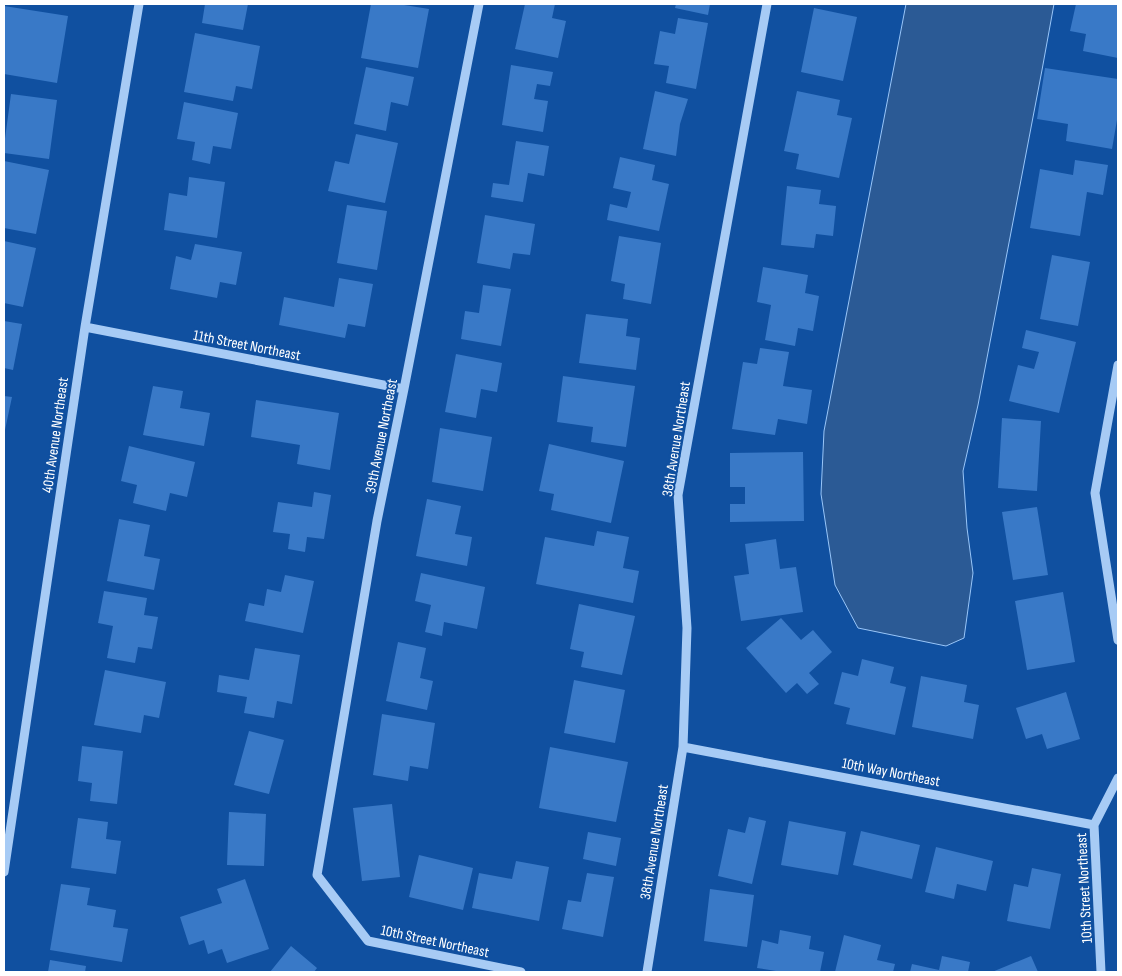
<svg xmlns="http://www.w3.org/2000/svg" width="1122" height="976" viewBox="0 0 1122 976" font-family="'Sofia Sans Condensed',sans-serif">
	<style>
		.water { fill: #2b5a95; stroke: #99c6f9 }
		.building { fill: #3979c7 }
		.lines { fill: none; stroke-linecap: round; stroke-linejoin: round }
		.minor { stroke: #a7cbf5; stroke-width: 9 }
		.labels { text-anchor: middle; stroke-width: 4; stroke-linejoin: round; paint-order: stroke }
		.street-label { font-size: 15px; fill: #fff; stroke: #1050a0 }
	</style>
	<rect width="100%" height="100%" fill="#1050a0"/>
	<path class="water" d="M906 4H1054L1042 70 978 405 963 471 967 528 973 573 964 638 946 646 858 628 835 585 821 494 824 431Z"/>
	<path class="building" d="M205 4H248L243 30 202 23Z
		M371 4H398L429 9 418 68 361 58Z
		M525 4H555L552 18 566 21 558 58 515 49Z
		M676 4H710L708 15 675 8Z
		M1076 4H1118V58L1083 51 1086 34 1070 31Z
		M4 6 68 16 57 83 4 74Z
		M814 8 857 17 843 81 801 72Z
		M678 18 708 23 696 89 666 83 669 66 654 64 660 31 675 34Z
		M195 33 260 46 252 89 236 86 233 101 184 92Z
		M511 65 553 72 550 86 537 84 534 99 548 101 543 132 502 125Z
		M366 67 414 77 408 106 391 102 386 131 354 124Z
		M1045 68 1118 79V114L1112 149 1066 141 1068 124 1037 119Z
		M655 91 688 99 680 124 676 156 643 149Z
		M797 91 840 100 837 115 852 118 839 178 796 169 799 154 784 151Z
		M11 94 57 100 49 159 4 153V146Z
		M184 102 238 113 231 149 213 146 210 164 192 160 195 142 177 139Z
		M356 134 398 143 385 203 328 191 335 161 349 164Z
		M516 141 549 146 544 176 528 173 523 202 491 197 493 183 509 185Z
		M620 157 655 165 652 180 669 184 659 231 607 220 610 204 627 208 631 192 613 188Z
		M1075 160 1108 165 1103 195 1087 192 1080 236 1030 228 1040 169 1073 175Z
		M4 161 49 170 36 234 4 228Z
		M189 177 225 182 217 238 164 230 169 193 187 196Z
		M787 186 821 190 819 204 836 206 833 236 816 234 814 248 781 245Z
		M347 205 387 211 377 270 337 263Z
		M485 215 535 224 530 255 513 253 510 269 477 263Z
		M619 236 661 243 651 304 623 299 625 284 611 281Z
		M4 241 36 248 23 307 4 303Z
		M195 244 242 252 236 285 220 282 217 298 170 289 176 256 191 260Z
		M1052 255 1090 262 1078 326 1040 319Z
		M763 267 808 275 805 293 819 296 813 331 798 328 795 346 765 340 771 305 757 302Z
		M339 278 373 284 365 327 348 324 345 338 279 325 284 297 334 307Z
		M483 285 511 289 501 346 461 339 465 311 479 313Z
		M586 314 628 319 626 336 640 338 636 370 579 363Z
		M4 321 22 324 13 370 4 368Z
		M1026 330 1076 342 1059 413 1009 401 1018 365 1034 369 1039 352 1022 348Z
		M760 348 789 352 783 386 812 390 807 424 778 419 775 435 732 429 743 362 757 364Z
		M456 354 502 363 497 392 481 389 476 418 445 412Z
		M563 376 635 386 626 447 591 442 593 427 557 422Z
		M153 386 183 391 180 408 210 413 204 446 143 435Z
		M4 396 12 397 5 430H4Z
		M256 400 339 413 330 470 297 464 300 445 251 437Z
		M1002 418 1041 421 1037 491 998 488Z
		M440 428 492 437 483 491 432 482Z
		M549 444 624 461 611 523 551 510 554 494 539 491Z
		M129 446 195 462 187 497 170 493 166 511 133 503 137 485 121 481Z
		M803 452 804 521 730 522V504H745V487H730V453Z
		M314 492 331 495 324 539 307 537 305 552 288 549 290 534 273 532 278 502 312 507Z
		M427 499 461 506 455 534 472 537 467 566 416 556Z
		M1037 507 1048 575 1013 580 1002 512Z
		M119 519 150 525 144 556 160 559 154 590 107 581Z
		M597 531 629 537 623 568 639 571 633 603 536 584 545 537 594 546Z
		M776 539 780 569 796 567 803 612 741 621 734 576 749 574 745 544Z
		M421 573 485 587 477 629 444 622 442 636 425 632 431 605 415 601Z
		M285 575 314 581 303 633 245 621 249 603 264 606 267 589 281 592Z
		M104 591 147 598 144 615 158 617 152 649 138 647 135 663 107 658 113 626 98 623Z
		M1063 592 1075 662 1027 670 1015 601Z
		M579 604 635 616 622 675 581 667 584 652 570 649Z
		M781 618 801 640 813 630 832 652 809 673 819 684 807 694 797 683 786 693 746 648Z
		M398 642 426 648 420 678 433 681 427 710 386 701Z
		M255 648 300 655 292 704 277 701 274 718 244 713 247 697 217 692 219 675 249 680Z
		M862 659 894 667 890 683 906 687 895 735 846 724 850 708 834 704 842 672 858 676Z
		M105 670 166 682 159 718 144 715 141 733 94 725Z
		M921 676 967 685 964 702 979 705 973 739 912 727Z
		M574 680 625 690 615 743 564 733Z
		M1066 692 1080 739 1047 749 1042 734 1026 739 1016 708Z
		M382 714 435 723 428 769 410 766 408 781 373 775Z
		M249 731 284 740 269 794 234 785Z
		M82 746 123 751 117 804 90 801 92 783 78 781Z
		M550 747 628 762 616 822 539 808Z
		M392 804 400 877 362 881 353 808Z
		M229 812 266 814 264 866 227 865Z
		M749 817 766 821 752 884 718 876 728 829 745 833Z
		M78 818 108 822 106 839 121 841 116 874 71 868Z
		M789 821 846 832 838 875 781 865Z
		M861 831 920 845 912 879 853 865Z
		M588 832 621 838 616 866 583 859Z
		M936 847 993 861 986 891 957 884 954 899 925 892Z
		M419 855 473 868 463 910 409 897Z
		M516 861 549 867 539 921 472 908 479 873 512 879Z
		M1032 868 1061 874 1050 929 1007 921 1014 884 1028 887Z
		M587 873 614 877 603 937 562 929 568 900 581 902Z
		M245 879 269 949 227 963 222 949 208 954 204 940 189 945 180 917 222 903 217 889Z
		M61 884 90 888 87 905 116 910 113 927 128 929 122 962 50 950Z
		M710 889 754 895 747 947 704 941Z
		M780 930 811 936 809 949 824 952 820 972H782L757 968 762 940 778 944Z
		M844 935 881 945 877 960 895 964 893 972H835Z
		M291 946 317 968 314 972H270Z
		M942 956 970 962 968 972H910L912 964 939 970Z
		M1031 956 1038 972H992Z
		M50 960 86 966 85 972H48Z"/>
	<g class="lines">
		<path class="minor" d="M479 4 404 389 377 521 317 875 368 941 521 972
			M85 327 404 389
			M1118 365 1095 493 1118 640
			M683 747 1094 825
			M4 872 85 327 139 4
			M647 972 683 747 687 628 678 495 767 4
			M1101 972 1094 825 1118 778"/>
	</g>
	<g class="labels">
		<g class="street-label">
			<text transform="translate(247 345) rotate(11)" y="5">11th Street Northeast</text>
			<text transform="translate(55 435) rotate(-82)" y="5">40th Avenue Northeast</text>
			<text transform="translate(381 436) rotate(-79)" y="5">39th Avenue Northeast</text>
			<text transform="translate(676 439) rotate(-81)" y="5">38th Avenue Northeast</text>
			<text transform="translate(891 772) rotate(11)" y="5">10th Way Northeast</text>
			<text transform="translate(654 842) rotate(-81)" y="5">38th Avenue Northeast</text>
			<text transform="translate(1084 888) rotate(-93)" y="5">10th Street Northeast</text>
			<text transform="translate(435 941) rotate(12)" y="5">10th Street Northeast</text>
		</g>
	</g>
	<rect width="1122" height="976" fill="none" stroke="#ffffff" stroke-width="10"/>
</svg>
